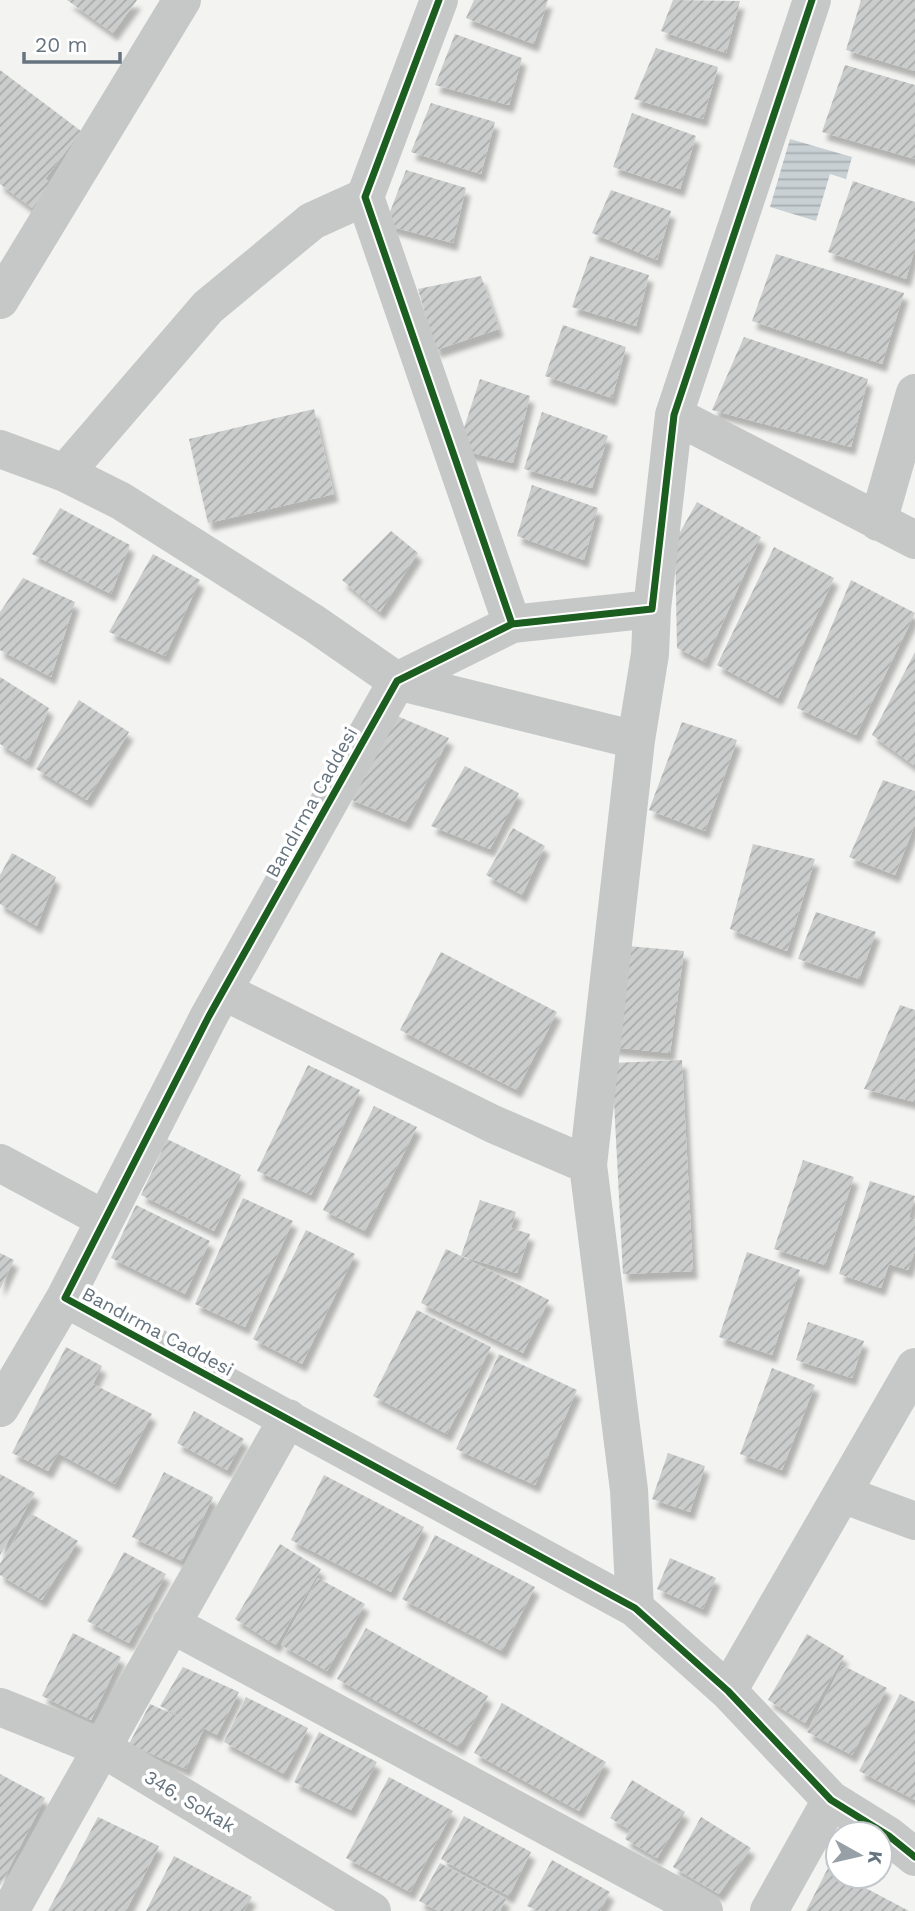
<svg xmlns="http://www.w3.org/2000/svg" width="915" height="1911" viewBox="0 0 915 1911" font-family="'Work Sans',sans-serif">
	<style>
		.water { fill: url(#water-rules) }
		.building { fill: url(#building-hatch); filter: url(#shadow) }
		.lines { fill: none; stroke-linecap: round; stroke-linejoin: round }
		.minor { stroke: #c6c8c8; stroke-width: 38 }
		.cycleway-casing { stroke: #fff; stroke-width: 11 }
		.cycleway { stroke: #1b5e20; stroke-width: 7 }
		.labels { text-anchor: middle; stroke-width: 7; stroke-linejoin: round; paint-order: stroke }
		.street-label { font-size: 19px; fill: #66747f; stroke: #fff }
	</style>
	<defs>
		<pattern id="water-rules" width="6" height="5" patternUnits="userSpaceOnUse" patternTransform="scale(1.75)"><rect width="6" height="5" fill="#c9d0d3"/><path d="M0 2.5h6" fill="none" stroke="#a7adb0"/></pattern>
		<pattern id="building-hatch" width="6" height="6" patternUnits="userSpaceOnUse" patternTransform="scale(1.75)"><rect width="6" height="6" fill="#cbcccc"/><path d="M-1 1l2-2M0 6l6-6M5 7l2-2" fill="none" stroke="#a9aaab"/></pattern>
		<filter id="shadow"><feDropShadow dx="4.5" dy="8" stdDeviation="2" flood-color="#0004"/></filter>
	</defs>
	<rect width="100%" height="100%" fill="#f3f3f2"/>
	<path class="water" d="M790 139 852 157 846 179 830 174 816 221 770 207Z"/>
	<path class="building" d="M67 0H137L113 33Z
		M474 0H548L534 44 466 18Z
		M673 0 740 1 726 53 661 31Z
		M861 0H915V71L846 50Z
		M455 34 522 58 509 105 435 85Z
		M656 48 718 67 703 119 634 99Z
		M845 65 915 85V159L822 132Z
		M0 70 81 131 45 179 51 183 32 208 0 184Z
		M431 103 495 122 481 174 411 152Z
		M632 113 696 136 680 189 613 167Z
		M406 170 466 188 453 243 385 225Z
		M853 181 915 202V248L906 279 828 252Z
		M611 190 671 211 657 260 592 233Z
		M776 254 904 293 882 364 752 321Z
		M590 256 649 275 636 326 572 307Z
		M481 276 499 329 436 350 418 289Z
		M563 325 626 347 612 398 545 376Z
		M744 337 868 379 851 447 712 410Z
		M480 379 530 396 513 463 457 449Z
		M314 409 334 494 208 523 189 439Z
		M542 412 608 436 592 488 524 469Z
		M532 485 598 508 584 560 517 536Z
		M697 502 761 537 705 662 677 648 675 541Z
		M60 508 130 545 111 594 32 554Z
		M391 531 418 553 380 612 342 580Z
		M774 547 834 578 778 698 717 665Z
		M153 554 200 580 165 656 109 632Z
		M23 578 75 602 51 677 0 650V612Z
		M851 580 915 613 856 735 797 708Z
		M915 652V766L872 735Z
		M0 677 49 708 28 761 0 744Z
		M79 700 129 732 87 800 36 769Z
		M390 713 449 738 406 822 347 798Z
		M682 722 737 740 705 831 649 810Z
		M465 766 519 793 490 849 431 826Z
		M883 780 915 791V824L895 875 849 857Z
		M513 828 545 846 522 895 486 875Z
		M753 844 815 859 787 951 730 929Z
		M12 853 56 877 37 926 0 904V875Z
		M816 912 876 932 859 979 798 959Z
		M628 946 684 951 670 1053 612 1047Z
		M441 952 557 1012 517 1090 400 1030Z
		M900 1005 915 1010V1102L864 1089Z
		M682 1060 693 1271 623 1274 612 1063Z
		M308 1065 360 1090 311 1195 257 1171Z
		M374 1106 417 1127 365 1231 323 1210Z
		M167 1139 241 1175 214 1231 141 1195Z
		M803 1160 854 1177 825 1265 774 1249Z
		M870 1181 915 1196 909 1218 915 1220V1251L908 1270 889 1264 881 1288 839 1274Z
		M243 1198 293 1221 245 1327 195 1304Z
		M480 1200 516 1212 511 1228 530 1234 517 1273 461 1256 549 1300 523 1353 421 1303 446 1249 461 1256Z
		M136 1205 210 1241 185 1294 111 1258Z
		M306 1230 355 1254 302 1364 253 1339Z
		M747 1252 800 1270 772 1355 719 1337Z
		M0 1253 14 1260 0 1289Z
		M417 1310 491 1347 447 1434 373 1396Z
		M808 1322 864 1341 852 1378 796 1360Z
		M66 1347 102 1366 93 1384 152 1414 115 1484 58 1453 48 1471 12 1453Z
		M499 1354 577 1390 535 1485 456 1449Z
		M772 1368 815 1385 782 1470 740 1454Z
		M194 1411 244 1439 227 1470 177 1443Z
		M668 1453 705 1466 690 1512 652 1499Z
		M164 1472 213 1497 182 1561 132 1537Z
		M0 1474 35 1493 0 1555Z
		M324 1475 424 1527 391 1592 291 1540Z
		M30 1513 78 1541 42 1600 0 1575V1564Z
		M435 1535 535 1587 502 1651 402 1599Z
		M280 1544 321 1569 276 1645 235 1619Z
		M124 1552 166 1574 129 1643 87 1621Z
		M670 1558 716 1578 703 1609 657 1589Z
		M318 1578 365 1604 327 1671 281 1645Z
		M366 1628 488 1696 459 1747 337 1679Z
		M73 1633 121 1657 91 1720 42 1696Z
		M807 1634 844 1656 805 1723 768 1700Z
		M842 1665 887 1688 852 1755 807 1732Z
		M183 1667 239 1692 217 1735 204 1728 186 1769 129 1744 150 1704 188 1721 160 1706Z
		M900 1694 915 1702V1800L859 1771Z
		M246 1697 308 1728 284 1774 224 1742Z
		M502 1703 606 1762 579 1811 474 1753Z
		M319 1732 377 1762 351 1810 294 1782Z
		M0 1774 45 1798 0 1886Z
		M389 1777 453 1811 410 1892 346 1858Z
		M632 1780 685 1812 657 1858 625 1839 630 1830 610 1818Z
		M464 1816 531 1852 509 1896 441 1859Z
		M98 1817 159 1846 126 1911H48Z
		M701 1817 751 1848 719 1894 673 1867Z
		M174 1856 252 1897 244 1911H146Z
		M552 1860 610 1892 600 1911H538L527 1906Z
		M440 1863 506 1899 500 1911H438L419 1901Z
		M828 1868 838 1873V1876H843L909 1911H806Z"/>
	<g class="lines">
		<path class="minor" d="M439 0 365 197 512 624 652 609 674 415 812 0
			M0 300 182 0
			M674 415 915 540
			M0 449 65 473 121 501 315 624 397 681 636 740
			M65 473 208 307 312 221 365 197
			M878 522 915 393
			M512 624 397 681 209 1016 65 1298 635 1608 728 1691 831 1800 889 1836 915 1857
			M223 991 493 1124 588 1165
			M0 1163 104 1219
			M0 1408 65 1298
			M842 1494 915 1521
			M635 1608 629 1490 588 1165 636 740 650 654 652 609
			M171 1624 704 1911
			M728 1691 915 1367
			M0 1707 102 1748 372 1911
			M10 1911 288 1418
			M769 1911 831 1800"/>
		<defs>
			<path id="cycleway" d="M439 0 365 197 512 624 652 609 674 415 812 0
				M512 624 397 681 209 1016 65 1298 635 1608 728 1691 831 1800 889 1836 915 1857"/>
		</defs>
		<use href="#cycleway" class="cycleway-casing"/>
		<use href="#cycleway" class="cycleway"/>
	</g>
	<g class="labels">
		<g class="street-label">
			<text transform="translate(311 802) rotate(-61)" y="7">Bandırma Caddesi</text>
			<text transform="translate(158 1331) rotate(28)" y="7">Bandırma Caddesi</text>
			<text transform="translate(190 1801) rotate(31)" y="7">346. Sokak</text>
		</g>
	</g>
	<g transform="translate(859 1855) rotate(98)"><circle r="33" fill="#ffffff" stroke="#c2c7cc" stroke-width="2"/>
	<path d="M0-5L12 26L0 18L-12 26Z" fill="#97a0a7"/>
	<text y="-10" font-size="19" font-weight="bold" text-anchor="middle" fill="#66747f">K</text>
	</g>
	<path d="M24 52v10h96v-10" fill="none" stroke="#66747f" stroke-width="3.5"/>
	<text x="35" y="52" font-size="21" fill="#66747f" stroke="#ffffff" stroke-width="5" paint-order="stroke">20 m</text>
</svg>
